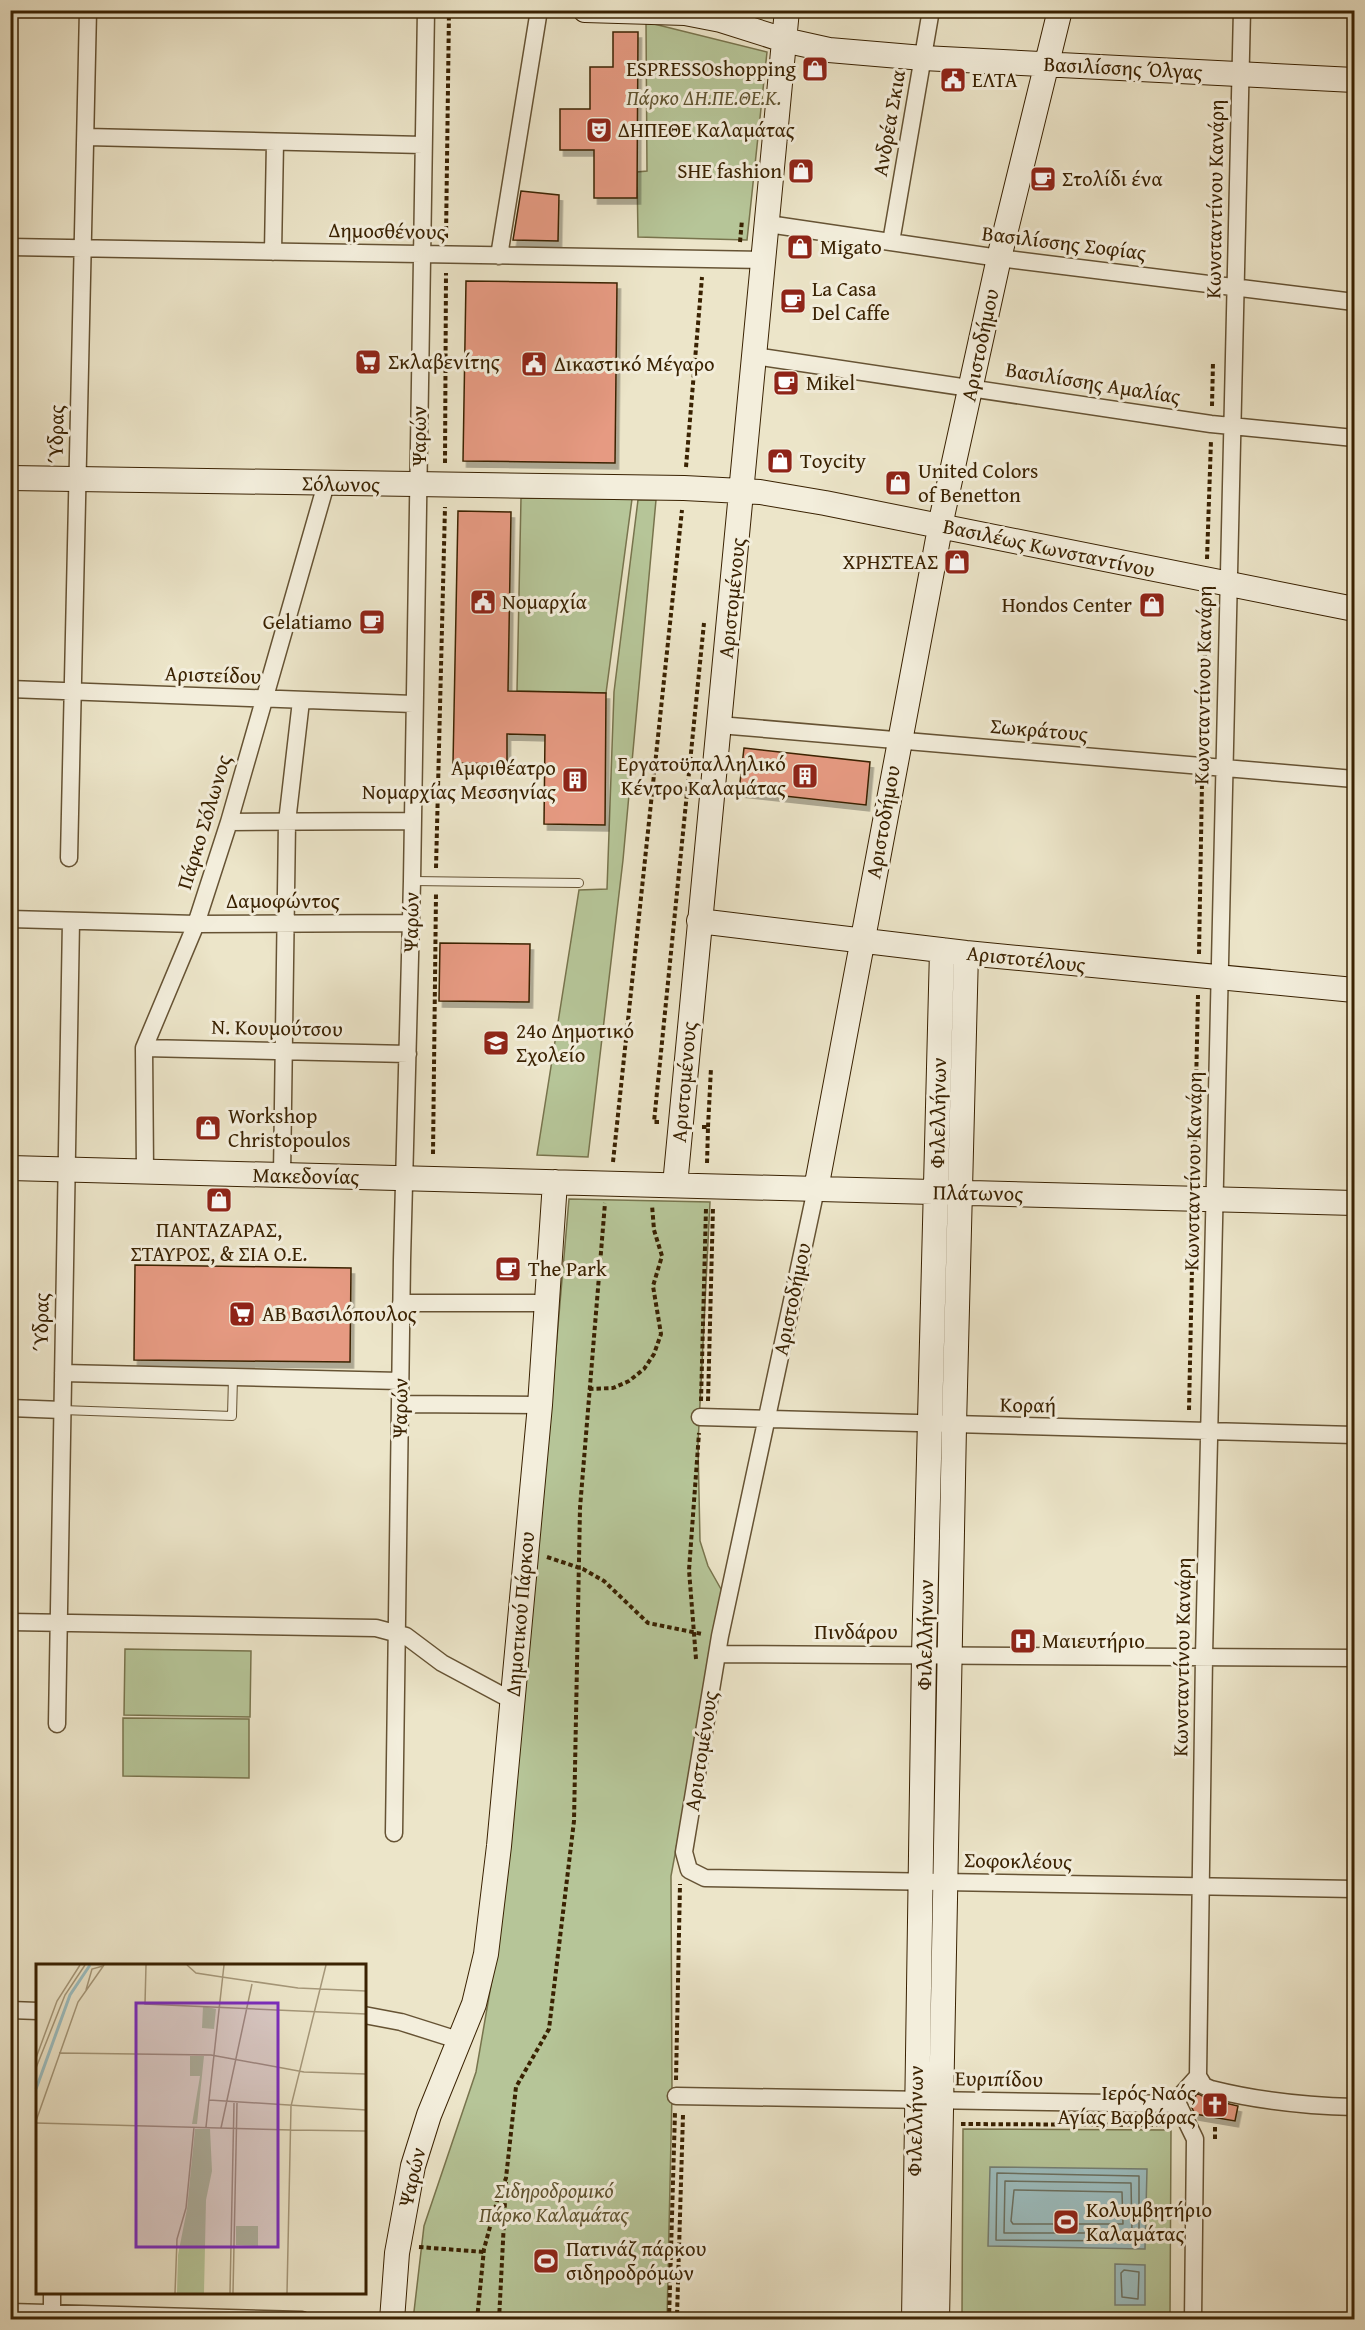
<svg xmlns="http://www.w3.org/2000/svg" width="1365" height="2330" viewBox="0 0 1365 2330" font-family="'Gentium Book Plus',serif">
	<style>
		.green { fill: #b6c598; stroke: #78744d; stroke-width: 1.5 }
		.water { fill: #9cbdbf; stroke: #757f73; stroke-width: 1.5 }
		.lines { fill: none; stroke-linecap: round; stroke-linejoin: round }
		.shore { stroke: #6b7060; stroke-width: 1.5 }
		.building { fill: #e69a82; stroke: #3a2202; stroke-width: 1.5; filter: url(#shadow) }
		.lane-casing { stroke: #665334; stroke-width: 10 }
		.street-casing { stroke: #665334; stroke-width: 19 }
		.secondary-casing { stroke: #3a2202; stroke-width: 26 }
		.path { stroke: #3a2202; stroke-width: 4; stroke-dasharray: 4.5 3; stroke-linecap: butt }
		.lane { stroke: #f3eedc; stroke-width: 8 }
		.street { stroke: #f3eedc; stroke-width: 16 }
		.secondary { stroke: #f3eedc; stroke-width: 24 }
		.labels { text-anchor: middle; stroke-width: 6; stroke-linejoin: round; paint-order: stroke }
		.street-label { font-size: 21px; fill: #3a2202; stroke: #f3eedc }
		.poi-label { font-size: 21px; fill: #3a2202; stroke: #f3eedc; text-anchor: start }
		.park-label { font-size: 21px; font-style: italic; fill: #5f532f; stroke: #f3eedc }
		.inset-river { fill: none; stroke: #9cbdbf; stroke-width: 3 }
		.inset-road { fill: none; stroke: #a59779; stroke-width: 1.5 }
		.view { fill: #7b2cbf; fill-opacity: 0.15; stroke: #7b2cbf; stroke-width: 3 }
		.inset-edge { fill: none; stroke: #3a2202; stroke-width: 3 }
	</style>
	<defs>
		<filter id="shadow"><feDropShadow dx="3.5" dy="6" stdDeviation="0" flood-color="#0004"/></filter>
	</defs>
	<rect width="100%" height="100%" fill="#ece5c9"/>
	<filter id="stains"><feTurbulence type="fractalNoise" baseFrequency=".00333" numOctaves="4"/><feColorMatrix values="0 0 0 0 .2 0 0 0 0 .09 0 0 0 0 .02 0 0 0 .5 -.17"/></filter>
	<radialGradient id="worn" r=".72"><stop offset=".6" stop-color="#630" stop-opacity="0"/><stop offset="1" stop-color="#630" stop-opacity=".3"/></radialGradient>
	<path class="green" d="M646 22 767 52 747 240 638 237 637 172 647 171Z
		M521 498 632 499 606 693 517 691Z
		M638 500H656L623 860 588 1157 537 1155 579 890 607 889 614 692Z
		M569 1199 710 1202 698 1444 700 1541 708 1566 726 1598 712 1653 671 1876 672 2094 667 2319 413 2320 424 2226 476 2072 494 1968 551 1407Z
		M125 1649 251 1651 250 1717 124 1715Z
		M123 1718 249 1719V1778L123 1776Z
		M963 2129 1171 2130 1170 2318 962 2314Z"/>
	<path class="water" d="M990 2167 1147 2169 1145 2249 988 2246Z
		M1115 2264 1145 2265V2305H1115Z"/>
	<g class="lines">
		<path class="shore" d="M997 2173 1139 2176V2241L996 2240Z
			M1005 2181 1131 2183 1132 2233H1004Z
			M1014 2190 1122 2192 1123 2224H1013L1011 2221Z
			M1124 2270 1139 2272 1138 2299 1122 2297 1121 2273Z"/>
	</g>
	<path class="building" d="M613 32H638L637 198H594V150H560V109H590V67H613Z
		M521 191 559 195 558 241 513 240Z
		M466 281 617 283 615 463 463 461Z
		M458 511 511 512 508 691 606 693 605 825 544 824 545 735 507 734V764L453 763Z
		M744 748 870 762 866 805 739 791Z
		M440 943 530 944 529 1002 439 1001Z
		M135 1265 351 1268 350 1362 134 1360Z
		M1197 2093 1208 2099 1238 2106 1235 2121 1195 2114 1191 2106Z"/>
	<g class="lines">
		<defs>
			<path id="lane" d="M412 881 579 883
				M62 1410 232 1416 233 1377"/>
			<path id="street" d="M87 137 423 145
				M768 224 999 258 1354 302
				M891 242 931 10
				M10 247 764 260
				M273 252 275 142
				M499 256 539 10
				M754 356 1211 424 1354 438
				M10 689 413 704
				M719 725 1354 779
				M229 822 413 821
				M69 858 88 10
				M10 919 196 924 411 923
				M144 1048 408 1054
				M145 1172 144 1048 196 924 229 822 326 484
				M282 1175 287 822 301 701
				M816 1189 720 1636 684 1852 689 1870 705 1878 1354 1889
				M401 1303H547
				M63 1373 400 1381
				M400 1404 540 1405
				M10 1408 62 1410
				M700 1417 1354 1435
				M10 1622 376 1628 406 1636 442 1663 511 1700
				M717 1654 1354 1658
				M57 1724 71 921
				M394 1833 402 1260 412 881 426 10
				M10 2010 38 2011
				M364 2015 401 2022 461 2041
				M1198 2076 1204 2086 1211 2089C1259 2101 1306 2106 1354 2107
				M676 2096 1178 2104
				M10 2312 302 2320
				M52 2320V2292
				M1193 2320 1195 2139 1177 2102 1181 2095 1198 2076 1204 1656 1242 10"/>
			<path id="secondary" d="M585 10 685 13 721 20 784 40 829 50 923 58 1354 80
				M10 478 684 488 760 492 825 503 1354 609
				M699 921 966 953 1354 990
				M10 1168 1354 1203
				M675 1185 787 10
				M816 1189 943 512 999 258 1060 10
				M392 2320 397 2253 413 2166 429 2115 474 2004 486 1954 499 1846 540 1405 555 1182
				M914 2320 924 1655 942 950
				M937 2320 954 1426 966 953"/>
		</defs>
		<use href="#lane" class="lane-casing"/>
		<use href="#street" class="street-casing"/>
		<use href="#secondary" class="secondary-casing"/>
		<path class="path" d="M446 238 449 10
			M740 242 742 220
			M1212 406 1213 362
			M445 463 446 273
			M686 467 702 277
			M1207 559 1211 440
			M1203 750 1206 602
			M436 868 445 507
			M1199 954 1202 782
			M659 1122H654L704 623
			M702 1127H708L707 1164
			M708 1127 711 1068
			M433 1154 436 894
			M613 1162 682 510
			M1194 1179 1198 995
			M589 1389 613 1388 629 1381 644 1369 654 1354 661 1334 653 1286 662 1256 654 1230 652 1205
			M701 1401 706 1208
			M708 1401 713 1207
			M1189 1410 1193 1220
			M547 1557 583 1569 604 1581 648 1623 702 1634
			M696 1659 689 1570 699 1433
			M676 2080 680 1884
			M683 2115 677 2316 871 2320
			M961 2124 1169 2125
			M1215 2139V2127
			M419 2247 484 2252
			M477 2320 484 2249 497 2201 506 2178 516 2087 549 2029 574 1821 580 1508 605 1203
			M499 2320 506 2182
			M669 2320 675 2112"/>
		<use href="#lane" class="lane"/>
		<use href="#street" class="street"/>
		<use href="#secondary" class="secondary"/>
	</g>
	<defs>
		<symbol id="shop-square" viewBox="-11 -11 22 22"><rect x="-9" y="-9" width="18" height="18" rx="4" fill="#8f2418" stroke="#f3eedc"/><path d="M-5-2.5h2.3a2.7 3.5 0 0 1 5.4 0H5L5.5 6h-11ZM-1.5-2.5h3a1.5 2.3 0 0 0-3 0Z" fill="#fff"/></symbol>
		<symbol id="civic-square" viewBox="-11 -11 22 22"><rect x="-9" y="-9" width="18" height="18" rx="4" fill="#8f2418" stroke="#f3eedc"/><path d="M-.6-6.5H3V-4.5H.6V-3L4-1V1h2V6H-6V1h2V-1L-.6-3ZM-1.2 2.5V6h2.4V2.5Z" fill="#fff"/></symbol>
		<symbol id="theatre-square" viewBox="-11 -11 22 22"><rect x="-9" y="-9" width="18" height="18" rx="4" fill="#8f2418" stroke="#f3eedc"/><path d="M-5-5.5Q0-4 5-5.5V0Q5 5 0 6Q-5 5-5 0ZM-3.3-2.5H-1v1.5H-3.3ZM1-2.5H3.3v1.5H1ZM-2.8 1Q0 5.5 2.8 1Z" fill="#fff"/></symbol>
		<symbol id="cafe-square" viewBox="-11 -11 22 22"><rect x="-9" y="-9" width="18" height="18" rx="4" fill="#8f2418" stroke="#f3eedc"/><path d="M-5.5-4.5H6V0H3Q3 3.5 0 3.5H-2.5Q-5.5 3.5-5.5 0ZM3-3.2v2h1.7v-2ZM-6 4.5H4V6H-6Z" fill="#fff"/></symbol>
		<symbol id="supermarket-square" viewBox="-11 -11 22 22"><rect x="-9" y="-9" width="18" height="18" rx="4" fill="#8f2418" stroke="#f3eedc"/><path d="M-6-5.5h2.5l.6 2H6L4.5 2H-2.5L-4.4-4H-6ZM-1.5 3.2a1.3 1.3 0 1 0 .1 0ZM3 3.2a1.3 1.3 0 1 0 .1 0Z" fill="#fff"/></symbol>
		<symbol id="building-square" viewBox="-11 -11 22 22"><rect x="-9" y="-9" width="18" height="18" rx="4" fill="#8f2418" stroke="#f3eedc"/><path d="M-4-6H4V6H1V3H-1V6H-4ZM-2.5-4.3h1.7v1.8h-1.7ZM.8-4.3h1.7v1.8H.8ZM-2.5-1h1.7V.8h-1.7ZM.8-1h1.7V.8H.8Z" fill="#fff"/></symbol>
		<symbol id="school-square" viewBox="-11 -11 22 22"><rect x="-9" y="-9" width="18" height="18" rx="4" fill="#8f2418" stroke="#f3eedc"/><path d="M0-5L7-2L0 1L-7-2ZM-4 1L0 2.5L4 1V4Q0 6-4 4Z" fill="#fff"/></symbol>
		<symbol id="hospital-square" viewBox="-11 -11 22 22"><rect x="-9" y="-9" width="18" height="18" rx="4" fill="#8f2418" stroke="#f3eedc"/><path d="M-5-5h3v3.5h4V-5h3V5h-3V1.5h-4V5h-3Z" fill="#fff"/></symbol>
		<symbol id="church-square" viewBox="-11 -11 22 22"><rect x="-9" y="-9" width="18" height="18" rx="4" fill="#8f2418" stroke="#f3eedc"/><path d="M-1.2-6h2.4v3.5h3.3v2.4h-3.3V6h-2.4V-.1h-3.3v-2.4h3.3Z" fill="#fff"/></symbol>
		<symbol id="stadium-square" viewBox="-11 -11 22 22"><rect x="-9" y="-9" width="18" height="18" rx="4" fill="#8f2418" stroke="#f3eedc"/><path d="M0-5a6.5 5 0 1 0 0 10a6.5 5 0 1 0 0-10ZM-3.5-1.8h7v3.6h-7Z" fill="#fff"/></symbol>
	</defs>
	<g fill-rule="evenodd">
		<use href="#shop-square" x="800" y="54" width="30" height="30"/>
		<use href="#civic-square" x="938" y="65" width="30" height="30"/>
		<use href="#theatre-square" x="584" y="115" width="30" height="30"/>
		<use href="#shop-square" x="786" y="156" width="30" height="30"/>
		<use href="#cafe-square" x="1028" y="164" width="30" height="30"/>
		<use href="#shop-square" x="785" y="232" width="30" height="30"/>
		<use href="#cafe-square" x="778" y="286" width="30" height="30"/>
		<use href="#supermarket-square" x="353" y="347" width="30" height="30"/>
		<use href="#civic-square" x="519" y="349" width="30" height="30"/>
		<use href="#cafe-square" x="771" y="368" width="30" height="30"/>
		<use href="#shop-square" x="765" y="446" width="30" height="30"/>
		<use href="#shop-square" x="883" y="468" width="30" height="30"/>
		<use href="#shop-square" x="942" y="547" width="30" height="30"/>
		<use href="#civic-square" x="468" y="587" width="30" height="30"/>
		<use href="#shop-square" x="1137" y="590" width="30" height="30"/>
		<use href="#cafe-square" x="357" y="607" width="30" height="30"/>
		<use href="#building-square" x="790" y="761" width="30" height="30"/>
		<use href="#building-square" x="560" y="765" width="30" height="30"/>
		<use href="#school-square" x="481" y="1028" width="30" height="30"/>
		<use href="#shop-square" x="193" y="1113" width="30" height="30"/>
		<use href="#shop-square" x="204" y="1185" width="30" height="30"/>
		<use href="#cafe-square" x="493" y="1254" width="30" height="30"/>
		<use href="#supermarket-square" x="227" y="1299" width="30" height="30"/>
		<use href="#hospital-square" x="1008" y="1626" width="30" height="30"/>
		<use href="#church-square" x="1200" y="2090" width="30" height="30"/>
		<use href="#stadium-square" x="1051" y="2207" width="30" height="30"/>
		<use href="#stadium-square" x="531" y="2246" width="30" height="30"/>
	</g>
	<g class="labels">
		<g class="street-label">
			<text transform="translate(1123 68) rotate(3)" y="7">Βασιλίσσης Όλγας</text>
			<text transform="translate(889 123) rotate(-80)" y="7">Ανδρέα Σκια</text>
			<text transform="translate(1215 199) rotate(-89)" y="7">Κωνσταντίνου Κανάρη</text>
			<text transform="translate(387 231) rotate(1)" y="7">Δημοσθένους</text>
			<text transform="translate(1064 243) rotate(7)" y="7">Βασιλίσσης Σοφίας</text>
			<text transform="translate(980 345) rotate(-78)" y="7">Αριστοδήμου</text>
			<text transform="translate(1093 383) rotate(9)" y="7">Βασιλίσσης Αμαλίας</text>
			<text transform="translate(56 434) rotate(-89)" y="7">Ύδρας</text>
			<text transform="translate(419 436) rotate(-90)" y="7">Ψαρών</text>
			<text transform="translate(341 484) rotate(1)" y="7">Σόλωνος</text>
			<text transform="translate(1049 548) rotate(12)" y="7">Βασιλέως Κωνσταντίνου</text>
			<text transform="translate(732 598) rotate(-84)" y="7">Αριστομένους</text>
			<text transform="translate(213 675) rotate(2)" y="7">Αριστείδου</text>
			<text transform="translate(1203 685) rotate(-89)" y="7">Κωνσταντίνου Κανάρη</text>
			<text transform="translate(1039 730) rotate(5)" y="7">Σωκράτους</text>
			<text transform="translate(204 822) rotate(-73)" y="7">Πάρκο Σόλωνος</text>
			<text transform="translate(883 822) rotate(-80)" y="7">Αριστοδήμου</text>
			<text x="283" y="908">Δαμοφώντος</text>
			<text transform="translate(411 922) rotate(-89)" y="7">Ψαρών</text>
			<text transform="translate(1026 959) rotate(6)" y="7">Αριστοτέλους</text>
			<text transform="translate(277 1028) rotate(1)" y="7">Ν. Κουμούτσου</text>
			<text transform="translate(684 1082) rotate(-85)" y="7">Αριστομένους</text>
			<text transform="translate(938 1113) rotate(-89)" y="7">Φιλελλήνων</text>
			<text transform="translate(1193 1171) rotate(-89)" y="7">Κωνσταντίνου Κανάρη</text>
			<text transform="translate(306 1176) rotate(1)" y="7">Μακεδονίας</text>
			<text transform="translate(978 1193) rotate(1)" y="7">Πλάτωνος</text>
			<text transform="translate(792 1299) rotate(-78)" y="7">Αριστοδήμου</text>
			<text transform="translate(41 1322) rotate(-89)" y="7">Ύδρας</text>
			<text transform="translate(1028 1405) rotate(1)" y="7">Κοραή</text>
			<text transform="translate(400 1408) rotate(-89)" y="7">Ψαρών</text>
			<text transform="translate(520 1614) rotate(-85)" y="7">Δημοτικού Πάρκου</text>
			<text x="856" y="1639">Πινδάρου</text>
			<text transform="translate(925 1635) rotate(-89)" y="7">Φιλελλήνων</text>
			<text transform="translate(1182 1657) rotate(-89)" y="7">Κωνσταντίνου Κανάρη</text>
			<text transform="translate(701 1751) rotate(-81)" y="7">Αριστομένους</text>
			<text transform="translate(1018 1861) rotate(1)" y="7">Σοφοκλέους</text>
			<text transform="translate(999 2079) rotate(1)" y="7">Ευριπίδου</text>
			<text transform="translate(915 2121) rotate(-89)" y="7">Φιλελλήνων</text>
			<text transform="translate(412 2177) rotate(-77)" y="7">Ψαρών</text>
		</g>
		<g class="poi-label">
			<text x="796" y="76" text-anchor="end">ESPRESSOshopping</text>
			<text x="972" y="87">ΕΛΤΑ</text>
			<text x="618" y="137">ΔΗΠΕΘΕ Καλαμάτας</text>
			<text x="782" y="178" text-anchor="end">SHE fashion</text>
			<text x="1062" y="186">Στολίδι ένα</text>
			<text x="820" y="254">Migato</text>
			<text x="812" y="296">La Casa<tspan x="812" dy="24">Del Caffe</tspan></text>
			<text x="388" y="369">Σκλαβενίτης</text>
			<text x="554" y="371">Δικαστικό Μέγαρο</text>
			<text x="806" y="390">Mikel</text>
			<text x="800" y="468">Τoycity</text>
			<text x="918" y="478">United Colors<tspan x="918" dy="24">of Benetton</tspan></text>
			<text x="938" y="569" text-anchor="end">ΧΡΗΣΤΕΑΣ</text>
			<text x="502" y="609">Νομαρχία</text>
			<text x="1132" y="612" text-anchor="end">Hondos Center</text>
			<text x="352" y="629" text-anchor="end">Gelatiamo</text>
			<text x="786" y="771" text-anchor="end">Εργατοϋπαλληλικό<tspan x="786" dy="24">Κέντρο Καλαμάτας</tspan></text>
			<text x="556" y="775" text-anchor="end">Αμφιθέατρο<tspan x="556" dy="24">Νομαρχίας Μεσσηνίας</tspan></text>
			<text x="516" y="1038">24ο Δημοτικό<tspan x="516" dy="24">Σχολείο</tspan></text>
			<text x="228" y="1123">Workshop<tspan x="228" dy="24">Christopoulos</tspan></text>
			<text x="219" y="1237" text-anchor="middle">ΠΑΝΤΑΖΑΡΑΣ,<tspan x="219" dy="24">ΣΤΑΥΡΟΣ, &amp; ΣΙΑ Ο.Ε.</tspan></text>
			<text x="528" y="1276">The Park</text>
			<text x="262" y="1321">ΑΒ Βασιλόπουλος</text>
			<text x="1042" y="1648">Μαιευτήριο</text>
			<text x="1196" y="2100" text-anchor="end">Ιερός Ναός<tspan x="1196" dy="24">Αγίας Βαρβάρας</tspan></text>
			<text x="1086" y="2217">Κολυμβητήριο<tspan x="1086" dy="24">Καλαμάτας</tspan></text>
			<text x="566" y="2256">Πατινάζ πάρκου<tspan x="566" dy="24">σιδηροδρόμων</tspan></text>
		</g>
		<g class="park-label">
			<text x="704" y="105">Πάρκο ΔΗ.ΠΕ.ΘΕ.Κ.</text>
			<text x="554" y="2198">Σιδηροδρομικό<tspan x="554" dy="24">Πάρκο Καλαμάτας</tspan></text>
		</g>
	</g>
	<g transform="translate(36 1964)">
		<rect width="330" height="330" fill="#ece5c9"/>
		<path d="M167 42 180 45 178 65 166 64ZM154 92H168L161 160H156L164 112H154ZM159 165H174L176 207 170 236 168 329H141L142 291 151 245ZM200 262H222V282L200 281Z" fill="#b6c598"/>
		<path class="inset-river" d="M0 125 34 31 54 1"/>
		<path class="inset-road" d="M110 1 109 40 330 50M151 1 160 9 186 13 262 24 330 27M50 26 56 5 67 2M23 89 175 91 268 108 330 110M0 94 21 37 44 1M0 104 29 31 49 1M173 136 330 146M0 157 42 38 68 1M0 159 255 166M170 163 188 1M185 164 216 20M255 166 330 167M139 329 141 275 150 244 158 163M194 329 198 139M197 329 201 139M251 329 255 142 290 1"/>
		<path class="view" d="M100 39H242V283H100Z"/>
		<rect width="330" height="330" class="inset-edge"/>
	</g>
	<rect width="1365" height="2330" fill="none" stroke="#ece5c9" stroke-width="36"/>
	<rect x="12" y="12" width="1341" height="2306" fill="none" stroke="#3a2202" stroke-width="3"/>
	<rect x="18" y="18" width="1329" height="2294" fill="none" stroke="#3a2202" stroke-width="1.5"/>
	<rect width="100%" height="100%" filter="url(#stains)"/>
	<rect width="100%" height="100%" fill="url(#worn)"/>
</svg>
